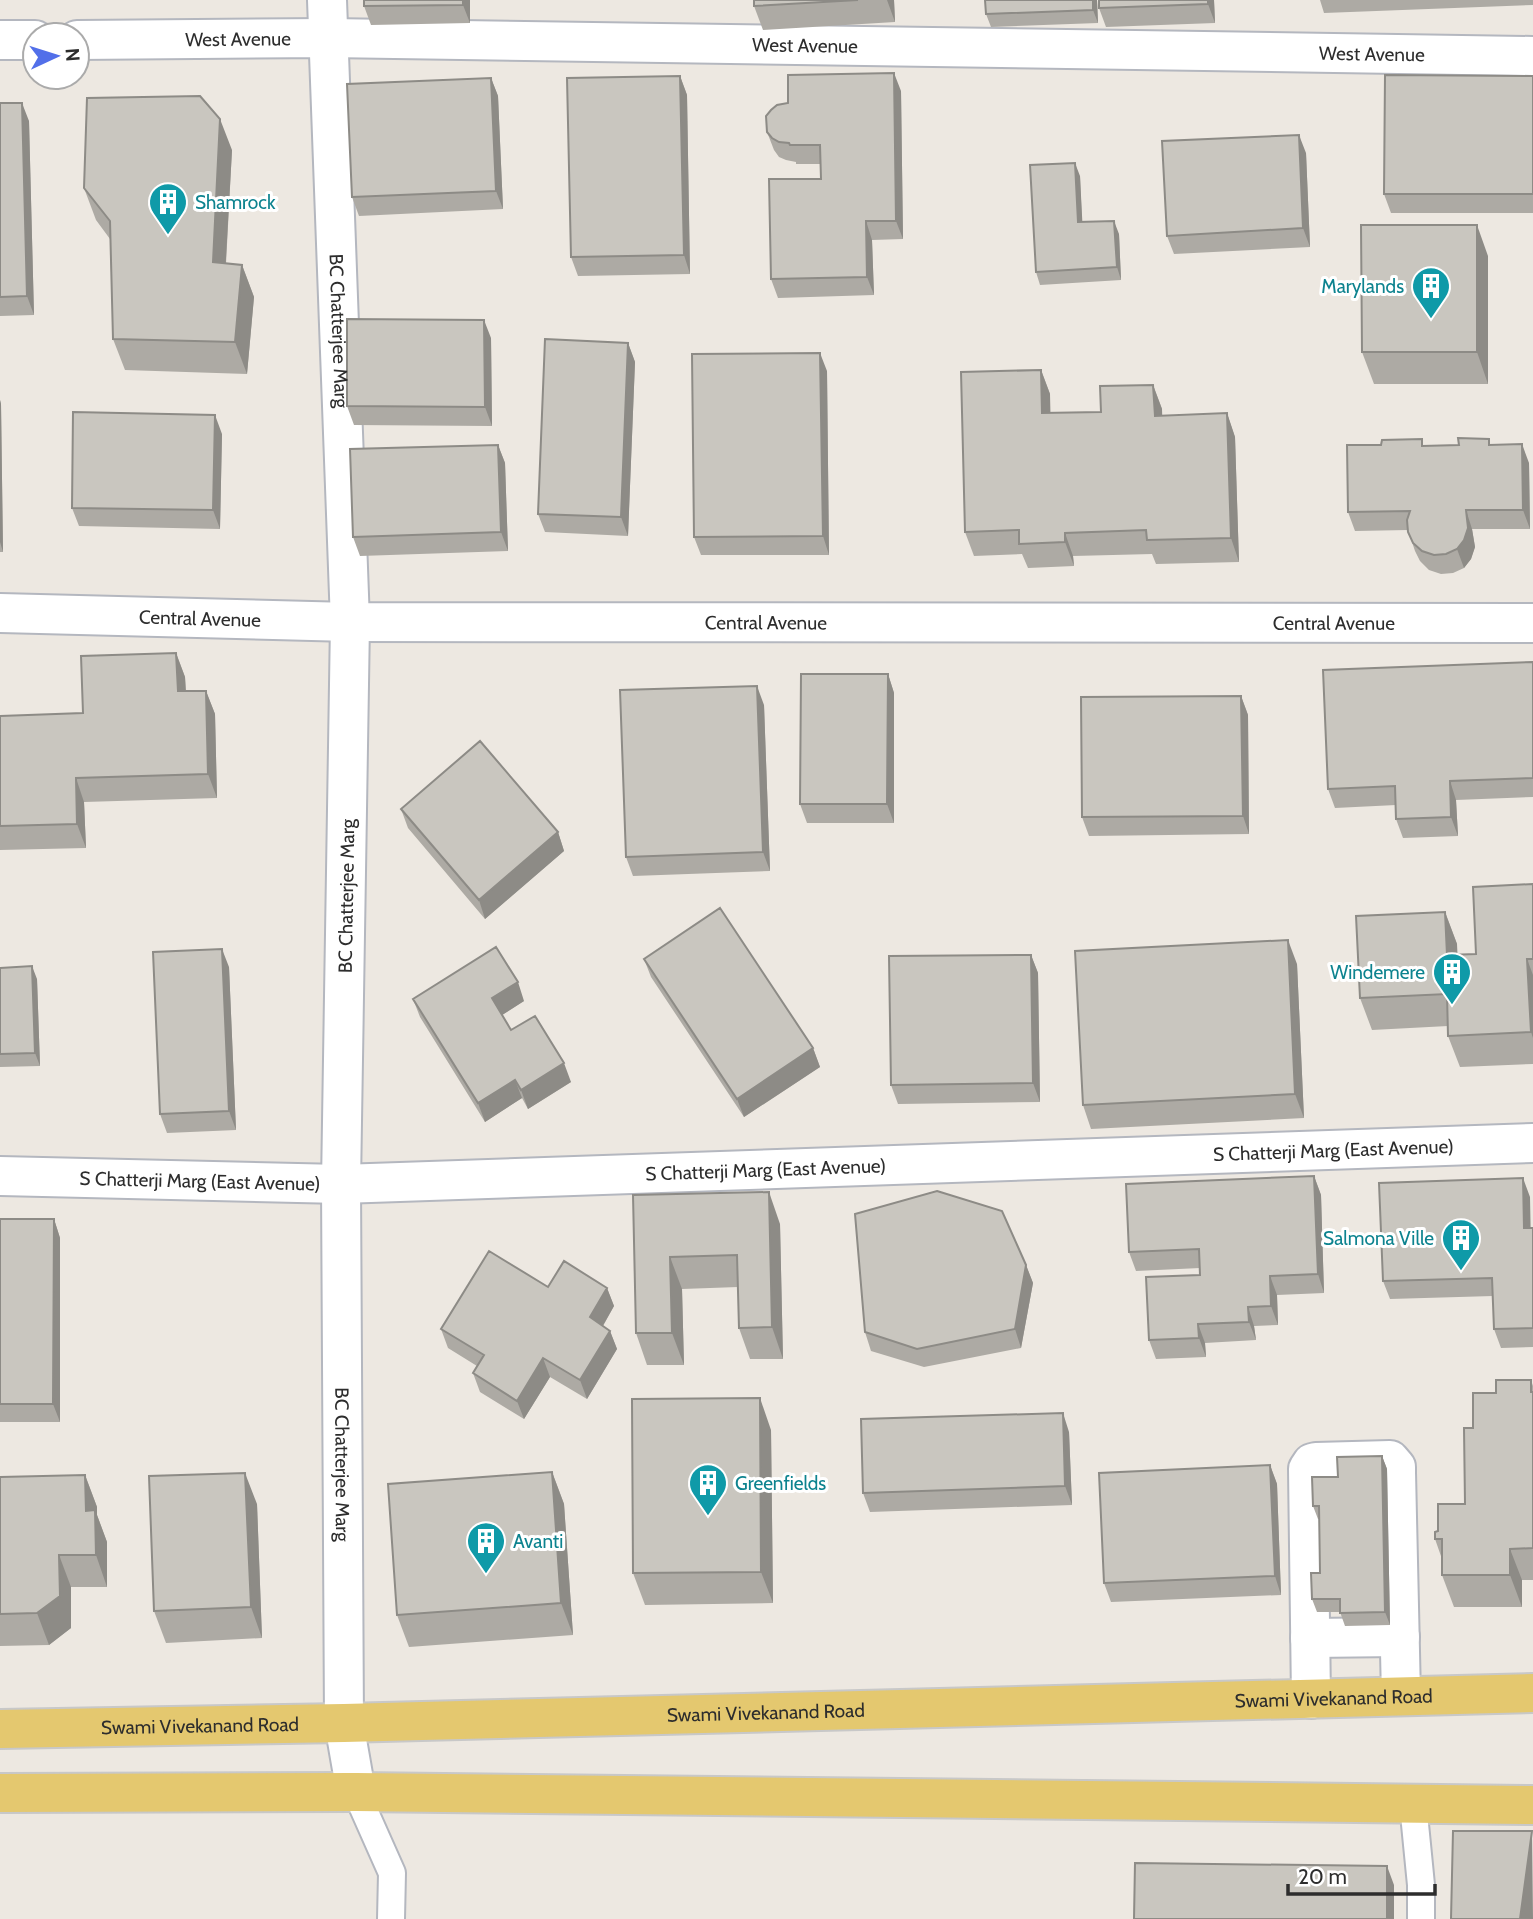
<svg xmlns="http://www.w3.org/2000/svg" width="1533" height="1919" viewBox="0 0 1533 1919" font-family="Cabin,sans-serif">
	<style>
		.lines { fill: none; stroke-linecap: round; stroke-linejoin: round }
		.service-casing { stroke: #b4b7bf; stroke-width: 30 }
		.minor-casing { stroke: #b4b7bf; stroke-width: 42 }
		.primary-casing { stroke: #c8c8c8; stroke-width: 42 }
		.service { stroke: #fff; stroke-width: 26 }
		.minor { stroke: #fff; stroke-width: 38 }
		.primary { stroke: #e4c86f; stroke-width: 38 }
		.wall { fill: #adaaa4 }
		.shaded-wall { fill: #8d8b86 }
		.building { fill: #c9c6bf; stroke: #8d8b86; stroke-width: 2 }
		.labels { text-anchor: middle; stroke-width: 6; stroke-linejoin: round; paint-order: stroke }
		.street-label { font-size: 19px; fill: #2d2d2d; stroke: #fff }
		.culture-label { font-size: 19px; fill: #0d838f; stroke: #fff; text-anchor: start }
	</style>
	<rect width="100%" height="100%" fill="#ede8e1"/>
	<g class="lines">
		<defs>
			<path id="service" d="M356 1792 392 1873 391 1919
				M1413 1804 1421 1885V1919"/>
			<g id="minor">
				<path id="s1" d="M327 0 350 622 341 1184 344 1723 356 1792"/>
				<path d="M0 40H35"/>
				<path id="s2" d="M77 40 329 38 1533 56"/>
				<path id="s3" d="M0 613 350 622 1533 623"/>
				<path id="s4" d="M0 1176 341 1184 1533 1143"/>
				<path d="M1310 1638 1400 1637"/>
				<path d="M1311 1699 1308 1469 1312 1463 1316 1462 1390 1460 1396 1467V1472L1401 1696"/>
			</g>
			<g id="primary">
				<path id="s5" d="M0 1729 344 1723 1533 1693"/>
				<path d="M0 1793 356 1792 1533 1805"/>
			</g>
		</defs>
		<use href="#service" class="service-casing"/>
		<use href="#minor" class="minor-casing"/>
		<use href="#primary" class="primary-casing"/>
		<use href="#service" class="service"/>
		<use href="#minor" class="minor"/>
		<use href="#primary" class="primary"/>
	</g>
	<path class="wall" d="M470 0V23L371 25 364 6Z
		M754 0H894L895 22 763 30 754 6Z
		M1097 0 1098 23 991 27 986 14Z
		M1099 0H1214L1215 23 1106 27 1099 8Z
		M1320 0H1533V5L1324 13Z
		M680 76 687 95 690 274 578 276 571 257Z
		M1533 76V213H1391L1384 194Z
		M491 78 498 96 503 209 359 216 352 197Z
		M0 86V103L29 121 34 315 0 316Z
		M901 91 903 239 872 240 874 295 778 298 771 279 821 179V164H796V162L786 160 779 157 774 150 767 132Z
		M232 150 226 264 242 265 254 297 247 374 125 370 113 339 110 239 96 220 84 188Z
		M1306 153 1310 247 1174 254 1167 236Z
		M1080 176 1082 222 1119 234 1121 280 1040 285 1036 272Z
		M1488 256V384H1374L1362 352Z
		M491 338 492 426 354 425 347 406Z
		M628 343 635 362 628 536 545 532 538 514Z
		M1041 370 1050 394V413L1101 412 1153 385 1162 409V416L1227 413 1235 437 1239 562 1156 564 1152 554 1073 556 1074 566 1028 568 1022 554 974 556 965 532Z
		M827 371 829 555H701L694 537Z
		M0 400 1 404 3 552H0Z
		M222 434 220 529 79 526 72 508Z
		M498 445 505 463 508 551 360 556 353 537Z
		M1491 445 1529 463 1530 529H1472L1475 547 1471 559 1464 568 1453 573 1441 574 1429 570 1420 561 1415 551 1408 530 1355 531 1348 512 1425 446Z
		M176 653 185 677 186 691H206L215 714 217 798 84 802 86 848 0 850V716L83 713Z
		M1533 662V797L1456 800 1458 836 1403 838 1396 819V805L1335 808 1328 789Z
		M888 674 894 693V823H807L800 804Z
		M1241 696 1248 715 1249 834 1089 836 1082 817Z
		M764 705 770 871 633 876 626 857Z
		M401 809 558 832 564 851 485 919 408 828Z
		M1533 884V1064L1460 1067 1448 1036V1026L1372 1030 1360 998 1445 912 1457 944V954H1476Z
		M1031 955 1038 973 1040 1102 898 1104 891 1085Z
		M644 959 813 1048 820 1067 744 1117 651 977Z
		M1297 964 1304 1118 1091 1129 1083 1105Z
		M229 967 236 1130 167 1133 160 1114Z
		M0 968 37 979 40 1066 0 1067Z
		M413 999 524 1001 502 1015 511 1030 571 1082 528 1109 522 1098 485 1122 420 1017Z
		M1314 1176 1321 1195 1324 1293 1277 1295 1278 1325 1254 1326 1256 1340 1205 1343 1206 1357 1156 1359 1149 1340 1200 1275V1268L1136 1271 1129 1252Z
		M633 1195 780 1224 783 1359H750L739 1328 738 1287 682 1289 684 1365H647L636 1333Z
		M1530 1197V1228H1533V1347L1501 1348 1494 1329 1493 1296 1390 1299 1383 1281Z
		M0 1219H54L60 1238V1422H0Z
		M1026 1265 1033 1283 1021 1348 924 1367 871 1351 865 1332Z
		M548 1287 607 1288 614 1306 603 1326 610 1331 617 1349 587 1399 550 1377 524 1419 480 1392 473 1373 477 1366 448 1348 441 1329Z
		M1531 1380 1533 1386V1580H1522V1607H1454L1442 1575V1559L1435 1539 1438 1531 1465 1504 1473 1428 1496 1393Z
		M771 1430 773 1603 645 1605 633 1573Z
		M1069 1432 1072 1505 870 1512 863 1493Z
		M1382 1456 1387 1469 1390 1625 1345 1626 1340 1612H1317L1312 1599 1320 1573 1319 1519H1318L1313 1506 1338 1477Z
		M1270 1465 1277 1484 1281 1595 1111 1602 1104 1583Z
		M552 1472 564 1504 573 1635 409 1647 397 1615Z
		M85 1475 97 1507V1515L107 1542V1587H71V1628L49 1645 0 1646V1477Z
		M257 1504 262 1638 166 1643 154 1611Z"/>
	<path class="shaded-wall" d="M463 0H470V23L463 5Z
		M887 0H894L895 22Z
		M1093 0H1097L1098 23 1093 10Z
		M1208 0H1214L1215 23 1208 4Z
		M894 73 901 91 903 239 896 221Z
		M680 76 687 95 690 274 684 255Z
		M491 78 498 96 503 209 496 191Z
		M22 103 29 121 34 315 27 296Z
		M220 119 232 150 224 294 213 262Z
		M1299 135 1306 153 1310 247 1303 228Z
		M1075 163 1080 176 1083 235 1078 222Z
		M866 221 872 240 874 295 867 277Z
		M1114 221 1119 234 1121 280 1117 267Z
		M1477 225 1488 256V384L1477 352Z
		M242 265 254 297 247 374 235 342Z
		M484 320 491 338 492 426 485 407Z
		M628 343 635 362 628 536 621 517Z
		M820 353 827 371 829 555 823 536Z
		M1041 370 1050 394 1051 437 1042 413Z
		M1153 385 1162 409 1163 440 1155 416Z
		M0 400 1 404 3 552 0 542Z
		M1227 413 1235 437 1239 562 1231 538Z
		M215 415 222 434 220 529 213 510Z
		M1522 444 1529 463 1530 529 1523 510Z
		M498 445 505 463 508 551 501 532Z
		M1466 510 1472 529 1475 547 1471 559 1464 568 1457 549Z
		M1065 533 1073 556 1074 566 1065 542Z
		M176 653 185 677 187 715 178 691Z
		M888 674 894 693V823L887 804Z
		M757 686 764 705 770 871 763 852Z
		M206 691 215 714 217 798 208 774Z
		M1241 696 1248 715 1249 834 1243 816Z
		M76 778 84 802 86 848 77 824Z
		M1450 781 1456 800 1458 836 1451 817Z
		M558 832 564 851 485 919 479 900Z
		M1445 912 1457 944 1459 986 1447 955Z
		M1288 940 1297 964 1304 1118 1295 1094Z
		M222 949 229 967 236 1130 229 1111Z
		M1031 955 1038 973 1040 1102 1033 1083Z
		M1527 959 1533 975V1038L1531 1032Z
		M32 966 37 979 40 1066 35 1053Z
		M518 982 524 1001 499 1017 492 998Z
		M813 1048 820 1067 744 1117 737 1099Z
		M564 1063 571 1082 528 1109 521 1090Z
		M515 1080 522 1098 485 1122 478 1103Z
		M1314 1176 1321 1195 1324 1293 1318 1274Z
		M1523 1178 1530 1197 1531 1247 1524 1228Z
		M769 1192 780 1224 783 1359 772 1327Z
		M54 1219 60 1238V1422L53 1404Z
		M670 1257 682 1289 684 1365 672 1333Z
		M1026 1265 1033 1283 1021 1348 1015 1329Z
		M1270 1276 1277 1295 1278 1325 1271 1306Z
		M607 1288 614 1306 597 1336 590 1317Z
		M1248 1307 1254 1326 1256 1340 1249 1322Z
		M1198 1324 1205 1343 1206 1357 1199 1338Z
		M610 1331 617 1349 587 1399 580 1380Z
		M543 1358 550 1377 524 1419 517 1401Z
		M760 1398 771 1430 773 1603 761 1572Z
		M1063 1413 1069 1432 1072 1505 1065 1486Z
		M1382 1456 1387 1469 1390 1625 1385 1612Z
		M1270 1465 1277 1484 1281 1595 1275 1576Z
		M552 1472 564 1504 573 1635 561 1603Z
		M245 1473 257 1504 262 1638 251 1607Z
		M85 1475 97 1507V1515L107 1542V1587L96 1555 86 1511Z
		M1510 1549 1522 1580V1607L1510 1575Z
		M59 1555 71 1587V1628L49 1645 37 1613Z
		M1532 1831 1533 1919H1520Z
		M1387 1866 1394 1885V1919H1387Z"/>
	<path class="building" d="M364 0H463V5L364 6Z
		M754 0H858L754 6Z
		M985 0H1093V10L986 14Z
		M1099 0H1208V4L1099 8Z
		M894 73 896 221H866L867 277 771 279 769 179H821L820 145H790L789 143 779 142 772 138 767 132 766 116 771 110 777 105 788 103V75Z
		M1385 75 1533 76V194H1384Z
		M680 76 684 255 571 257 567 78Z
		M491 78 496 191 352 197 347 84Z
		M200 96 220 119 213 262 242 265 235 342 113 339 110 221 84 188 87 98Z
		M0 103H22L27 296 0 297Z
		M1299 135 1303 228 1167 236 1162 141Z
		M1075 163 1078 222 1114 221 1117 267 1036 272 1030 165Z
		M1361 225H1477V352H1362Z
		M347 319 484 320 485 407 347 406Z
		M545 339 628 343 621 517 538 514Z
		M820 353 823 536 694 537 692 354Z
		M1041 370 1042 413 1101 412 1100 386 1153 385 1155 416 1227 413 1231 538 1147 540 1146 530 1065 533V542L1019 544V530L965 532 961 372Z
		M73 412 215 415 213 510 72 508Z
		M1458 438 1489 439V445L1522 444 1523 510H1466L1468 528 1464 540 1457 549 1446 554 1434 555 1422 551 1413 543 1408 532 1407 520 1410 511 1348 512 1347 445H1381L1382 440 1422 439V446L1459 445Z
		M498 445 501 532 353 537 350 449Z
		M176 653 178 691H206L208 774 76 778 77 824 0 826V716L83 713 81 656Z
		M1533 662V778L1450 781 1451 817 1396 819 1395 786 1328 789 1323 670Z
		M801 674H888L887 804H800Z
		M757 686 763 852 626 857 620 690Z
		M1241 696 1243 816 1082 817 1081 697Z
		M480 741 558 832 479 900 401 809Z
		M1533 884V959H1527L1531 1032 1448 1036 1447 994 1360 998 1356 916 1445 912 1447 955 1476 954 1473 887Z
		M720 908 813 1048 737 1099 644 959Z
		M1288 940 1295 1094 1083 1105 1075 951Z
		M496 947 518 982 492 998 511 1030 535 1016 564 1063 521 1090 515 1080 478 1103 413 999Z
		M222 949 229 1111 160 1114 153 952Z
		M1031 955 1033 1083 891 1085 889 956Z
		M32 966 35 1053 0 1054V968Z
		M1314 1176 1318 1274 1270 1276 1271 1306 1248 1307 1249 1322 1198 1324 1199 1338 1149 1340 1146 1277 1200 1275 1199 1249 1129 1252 1126 1184Z
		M1523 1178 1524 1228H1533V1328L1494 1329 1492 1278 1383 1281 1379 1183Z
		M937 1191 1002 1211 1026 1265 1015 1329 917 1349 865 1332 855 1214Z
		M769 1192 772 1327 739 1328 737 1255 670 1257 672 1333H636L633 1195Z
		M0 1219H54L53 1404H0Z
		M489 1251 548 1287 564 1261 607 1288 590 1317 610 1331 580 1380 543 1358 517 1401 473 1373 484 1355 441 1329Z
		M1496 1380H1531V1392H1533V1548L1510 1549V1575H1442V1539H1435V1532L1438 1531V1504H1465L1464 1428H1473V1393H1496Z
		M760 1398 761 1572 633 1573 632 1399Z
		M1063 1413 1065 1486 863 1493 861 1419Z
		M1382 1456 1385 1612 1340 1613V1599H1312L1311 1573H1320L1319 1506H1313L1312 1477H1338L1337 1457Z
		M1270 1465 1275 1576 1104 1583 1099 1473Z
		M552 1472 561 1603 397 1615 388 1484Z
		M245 1473 251 1607 154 1611 149 1476Z
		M85 1475 86 1511 95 1510 96 1555H59L60 1596 37 1613 0 1614V1477Z
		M1453 1831H1532L1520 1919H1451Z
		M1135 1863 1387 1866V1919H1134Z"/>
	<defs>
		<symbol id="building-pin" viewBox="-11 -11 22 30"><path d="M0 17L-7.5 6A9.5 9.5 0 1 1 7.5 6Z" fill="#0f9aa8" stroke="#fff"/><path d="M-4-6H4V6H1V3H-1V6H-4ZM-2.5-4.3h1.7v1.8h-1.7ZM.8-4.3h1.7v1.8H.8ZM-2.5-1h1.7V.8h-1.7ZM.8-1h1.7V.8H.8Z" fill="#fff"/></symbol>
	</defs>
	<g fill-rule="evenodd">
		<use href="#building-pin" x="146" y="180" width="44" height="60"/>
		<use href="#building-pin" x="1409" y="264" width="44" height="60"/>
		<use href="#building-pin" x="1430" y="950" width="44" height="60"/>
		<use href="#building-pin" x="1439" y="1216" width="44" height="60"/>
		<use href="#building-pin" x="686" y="1461" width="44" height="60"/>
		<use href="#building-pin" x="464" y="1519" width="44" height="60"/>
	</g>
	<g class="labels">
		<g class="street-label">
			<text dy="7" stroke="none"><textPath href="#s2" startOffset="161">West Avenue</textPath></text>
			<text dy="7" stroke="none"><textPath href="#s2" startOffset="728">West Avenue</textPath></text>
			<text dy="7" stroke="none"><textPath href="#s2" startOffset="1295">West Avenue</textPath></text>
			<text dy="7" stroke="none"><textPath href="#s1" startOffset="331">BC Chatterjee Marg</textPath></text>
			<text dy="7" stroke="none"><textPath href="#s3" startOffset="200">Central Avenue</textPath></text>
			<text dy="7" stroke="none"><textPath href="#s3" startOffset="766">Central Avenue</textPath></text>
			<text dy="7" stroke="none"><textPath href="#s3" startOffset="1334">Central Avenue</textPath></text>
			<text transform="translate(346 896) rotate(-89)" y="7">BC Chatterjee Marg</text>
			<text dy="7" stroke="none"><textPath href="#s4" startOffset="1334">S Chatterji Marg (East Avenue)</textPath></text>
			<text dy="7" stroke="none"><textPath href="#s4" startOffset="766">S Chatterji Marg (East Avenue)</textPath></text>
			<text dy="7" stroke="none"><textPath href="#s4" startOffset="200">S Chatterji Marg (East Avenue)</textPath></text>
			<text dy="7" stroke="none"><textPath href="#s1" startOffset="1465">BC Chatterjee Marg</textPath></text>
			<text dy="7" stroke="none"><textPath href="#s5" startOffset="1334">Swami Vivekanand Road</textPath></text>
			<text dy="7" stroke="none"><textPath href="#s5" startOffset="766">Swami Vivekanand Road</textPath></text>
			<text dy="7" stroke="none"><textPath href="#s5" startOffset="200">Swami Vivekanand Road</textPath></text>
		</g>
		<g class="culture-label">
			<text x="195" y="209">Shamrock</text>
			<text x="1404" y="293" text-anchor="end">Marylands</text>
			<text x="1425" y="979" text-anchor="end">Windemere</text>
			<text x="1434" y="1245" text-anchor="end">Salmona Ville</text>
			<text x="735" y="1490">Greenfields</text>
			<text x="513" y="1548">Avanti</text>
		</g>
	</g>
	<g transform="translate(56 56) rotate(86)"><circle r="33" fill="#ffffff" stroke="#ababab" stroke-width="2"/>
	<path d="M0-5L12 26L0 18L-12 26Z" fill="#526fe9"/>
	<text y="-10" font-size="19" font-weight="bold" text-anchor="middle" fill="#2d2d2d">N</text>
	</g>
	<path d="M1288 1884v10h147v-10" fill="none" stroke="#2d2d2d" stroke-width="3.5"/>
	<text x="1298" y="1884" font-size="21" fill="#2d2d2d" stroke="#ffffff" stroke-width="5" paint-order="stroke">20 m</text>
</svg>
